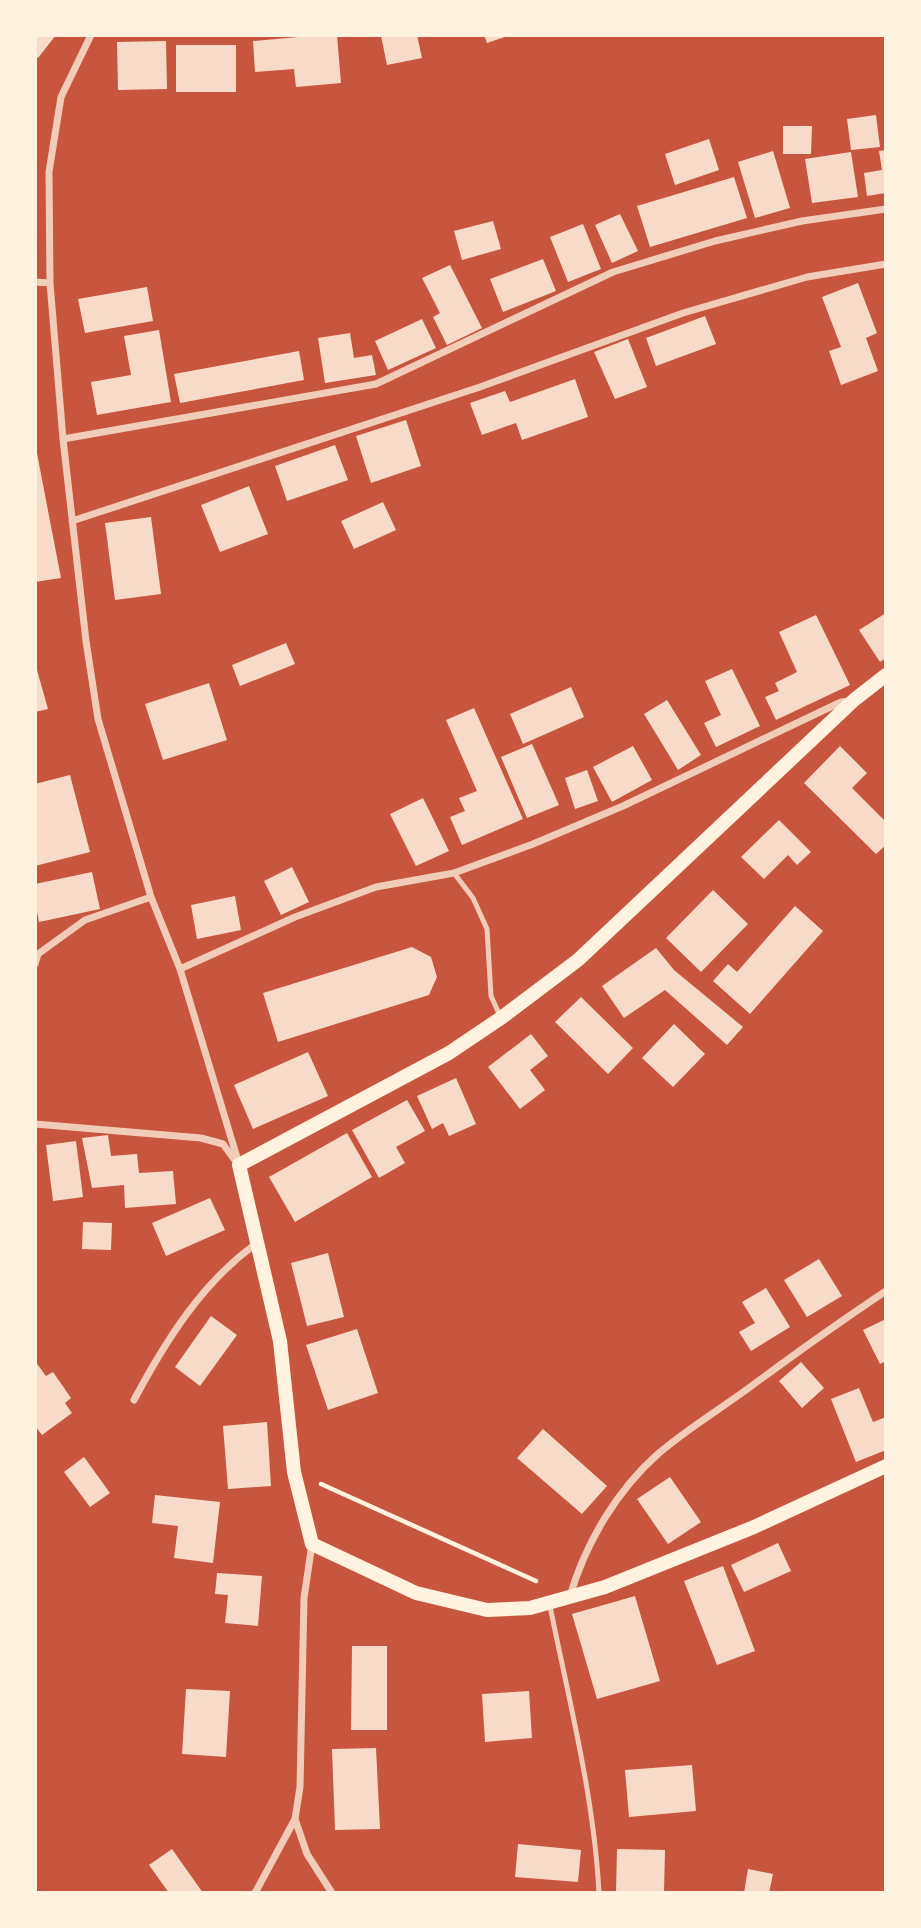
<svg xmlns="http://www.w3.org/2000/svg" width="921" height="1928" viewBox="0 0 921 1928" font-family="'Fira Sans Condensed',sans-serif">
	<style>
		.building { fill: #f7dbc8 }
		.lines { fill: none; stroke-linecap: round; stroke-linejoin: round }
		.path { stroke: #fff3e0; stroke-width: 4.5 }
		.service { stroke: #f1ccb7; stroke-width: 5 }
		.minor { stroke: #f1ccb7; stroke-width: 7 }
		.secondary { stroke: #fff3e0; stroke-width: 14 }
	</style>
	<rect width="100%" height="100%" fill="#c8553d"/>
	<path class="building" d="M35 35H56L38 58 35 55Z
		M321 35H337L341 83 296 87 294 69 255 72 253 41Z
		M388 35H417L422 58 387 65 381 36Z
		M484 35H511L487 43Z
		M166 41 167 89 118 90 117 42Z
		M176 45H236V92H176Z
		M876 115 880 147 851 150 847 119Z
		M783 126H812L811 154H783Z
		M709 139 719 170 675 185 665 154Z
		M886 150V193L867 196 864 173 882 170 879 151Z
		M773 151 790 208 755 218 738 162Z
		M851 152 858 197 812 203 805 159Z
		M734 177 747 218 650 247 637 206Z
		M620 214 638 251 612 263 595 225Z
		M493 221 501 249 462 260 454 231Z
		M583 224 601 269 568 282 550 237Z
		M543 259 556 291 503 312 490 279Z
		M450 265 482 328 447 345 433 317 440 313 422 278Z
		M858 283 877 333 866 338 878 371 841 385 829 351 841 347 822 297Z
		M147 287 153 321 85 333 78 299Z
		M705 316 716 344 656 366 646 338Z
		M422 319 436 348 388 370 375 341Z
		M159 330 171 402 97 415 91 382 131 375 124 336Z
		M350 333 354 358 372 355 376 375 325 383 318 338Z
		M628 339 647 387 615 399 594 352Z
		M299 351 304 380 180 403 174 374Z
		M575 379 588 417 522 440 516 423 482 435 470 403 505 391 510 402Z
		M406 420 421 466 371 483 356 436Z
		M35 443 61 578 35 582Z
		M335 445 348 480 287 501 275 466Z
		M249 486 268 534 220 552 201 505Z
		M383 502 396 530 354 549 341 521Z
		M151 517 161 594 115 600 105 523Z
		M886 613V658L880 662 859 630Z
		M816 615 850 685 776 720 765 697 779 691 775 683 797 672 779 632Z
		M286 643 295 664 240 686 232 665Z
		M35 663 48 709 35 712Z
		M732 669 760 726 716 747 704 723 721 715 705 681Z
		M209 683 227 740 163 760 145 704Z
		M571 687 584 717 523 744 510 714Z
		M667 700 701 755 678 770 644 714Z
		M474 708 523 819 462 845 450 817 465 811 459 798 477 791 446 720Z
		M532 744 559 805 527 818 501 757Z
		M633 746 652 780 612 802 593 767Z
		M840 746 867 773 852 788 886 822V845L876 854 804 783Z
		M587 770 598 801 575 809 565 778Z
		M70 775 90 852 35 866V784Z
		M423 798 449 851 416 866 390 814Z
		M779 820 811 852 797 865 788 855 764 879 741 857Z
		M292 867 309 902 281 915 264 881Z
		M92 872 100 909 39 922 35 902V884Z
		M713 890 748 924 701 972 666 938Z
		M235 896 241 930 197 939 191 905Z
		M795 906 823 931 750 1014 713 981 728 964 737 972Z
		M412 947 431 957 437 977 429 995 278 1042 263 993Z
		M656 948 674 970 743 1027 727 1045 665 990 624 1018 602 986Z
		M581 997 633 1048 608 1074 555 1022Z
		M674 1024 705 1054 673 1087 642 1058Z
		M531 1034 548 1056 530 1070 545 1090 520 1109 488 1067Z
		M308 1052 328 1096 253 1129 234 1085Z
		M456 1078 476 1124 449 1136 443 1123 432 1129 417 1096Z
		M407 1100 425 1131 396 1147 405 1163 379 1178 352 1130Z
		M347 1133 372 1177 295 1222 269 1177Z
		M108 1135 111 1156 137 1154 139 1173 173 1171 176 1204 125 1208 124 1185 92 1188 82 1138Z
		M76 1141 83 1197 53 1201 46 1145Z
		M210 1198 225 1230 166 1256 152 1223Z
		M83 1222 112 1223 111 1250 82 1249Z
		M328 1253 344 1317 307 1326 291 1263Z
		M819 1259 842 1296 807 1317 784 1280Z
		M766 1288 790 1327 751 1351 739 1332 755 1323 742 1302Z
		M211 1316 237 1335 200 1386 175 1367Z
		M886 1319V1361L880 1364 863 1330Z
		M357 1329 378 1393 328 1410 306 1345Z
		M35 1361 46 1376 53 1372 71 1398 65 1403 72 1413 42 1435 35 1426Z
		M801 1362 824 1388 802 1408 779 1381Z
		M859 1388 873 1422 886 1417V1450L856 1462 831 1399Z
		M267 1422 271 1486 228 1489 223 1426Z
		M543 1429 607 1486 582 1514 517 1458Z
		M84 1457 110 1493 90 1507 64 1472Z
		M670 1477 701 1522 668 1544 637 1499Z
		M155 1495 220 1502 213 1563 174 1558 178 1526 152 1523Z
		M778 1543 791 1571 744 1592 731 1565Z
		M723 1566 755 1651 717 1665 684 1581Z
		M217 1573 262 1576 258 1626 225 1623 228 1595 215 1594Z
		M635 1596 660 1681 597 1699 572 1614Z
		M352 1646H387V1730H351Z
		M186 1689 230 1691 226 1757 182 1754Z
		M529 1691 532 1738 485 1742 482 1694Z
		M376 1748 380 1829 335 1830 332 1749Z
		M692 1765 696 1811 629 1817 625 1770Z
		M518 1844 581 1850 578 1882 515 1877Z
		M172 1849 203 1893H169L149 1865Z
		M617 1849 665 1850 664 1892 616 1893Z
		M748 1869 773 1874 769 1893H744Z"/>
	<g class="lines">
		<path class="path" d="M321 1484 536 1581"/>
		<path class="service" d="M454 873 473 898 487 929 491 996 500 1016
			M550 1606C569 1701 594 1796 599 1893"/>
		<path class="minor" d="M91 35 61 97 49 172 50 283 63 439 86 641 98 719 151 897 180 969 239 1164
			M35 282 50 283
			M63 439 376 384 613 272 715 241 802 221 886 209
			M72 521 480 387 683 313 807 277 886 264
			M35 964 38 954 85 920 151 897
			M180 969 295 917 376 887 454 873 533 844 623 806 841 702 850 701
			M35 1124 201 1138 223 1144 234 1159
			M134 1400C165 1342 202 1282 257 1243
			M570 1596C586 1542 617 1490 659 1453 686 1430 717 1411 746 1390 792 1356 838 1323 886 1291
			M295 1819 307 1854 332 1893
			M255 1893 295 1819 300 1787 304 1598 312 1544"/>
		<path class="secondary" d="M886 675 854 700 578 960 501 1018 449 1053 239 1165 280 1341 294 1472 312 1544 416 1593 487 1610 530 1608 605 1587 754 1527 886 1466"/>
	</g>
	<rect width="921" height="1928" fill="none" stroke="#fff3e0" stroke-width="74"/>
</svg>
